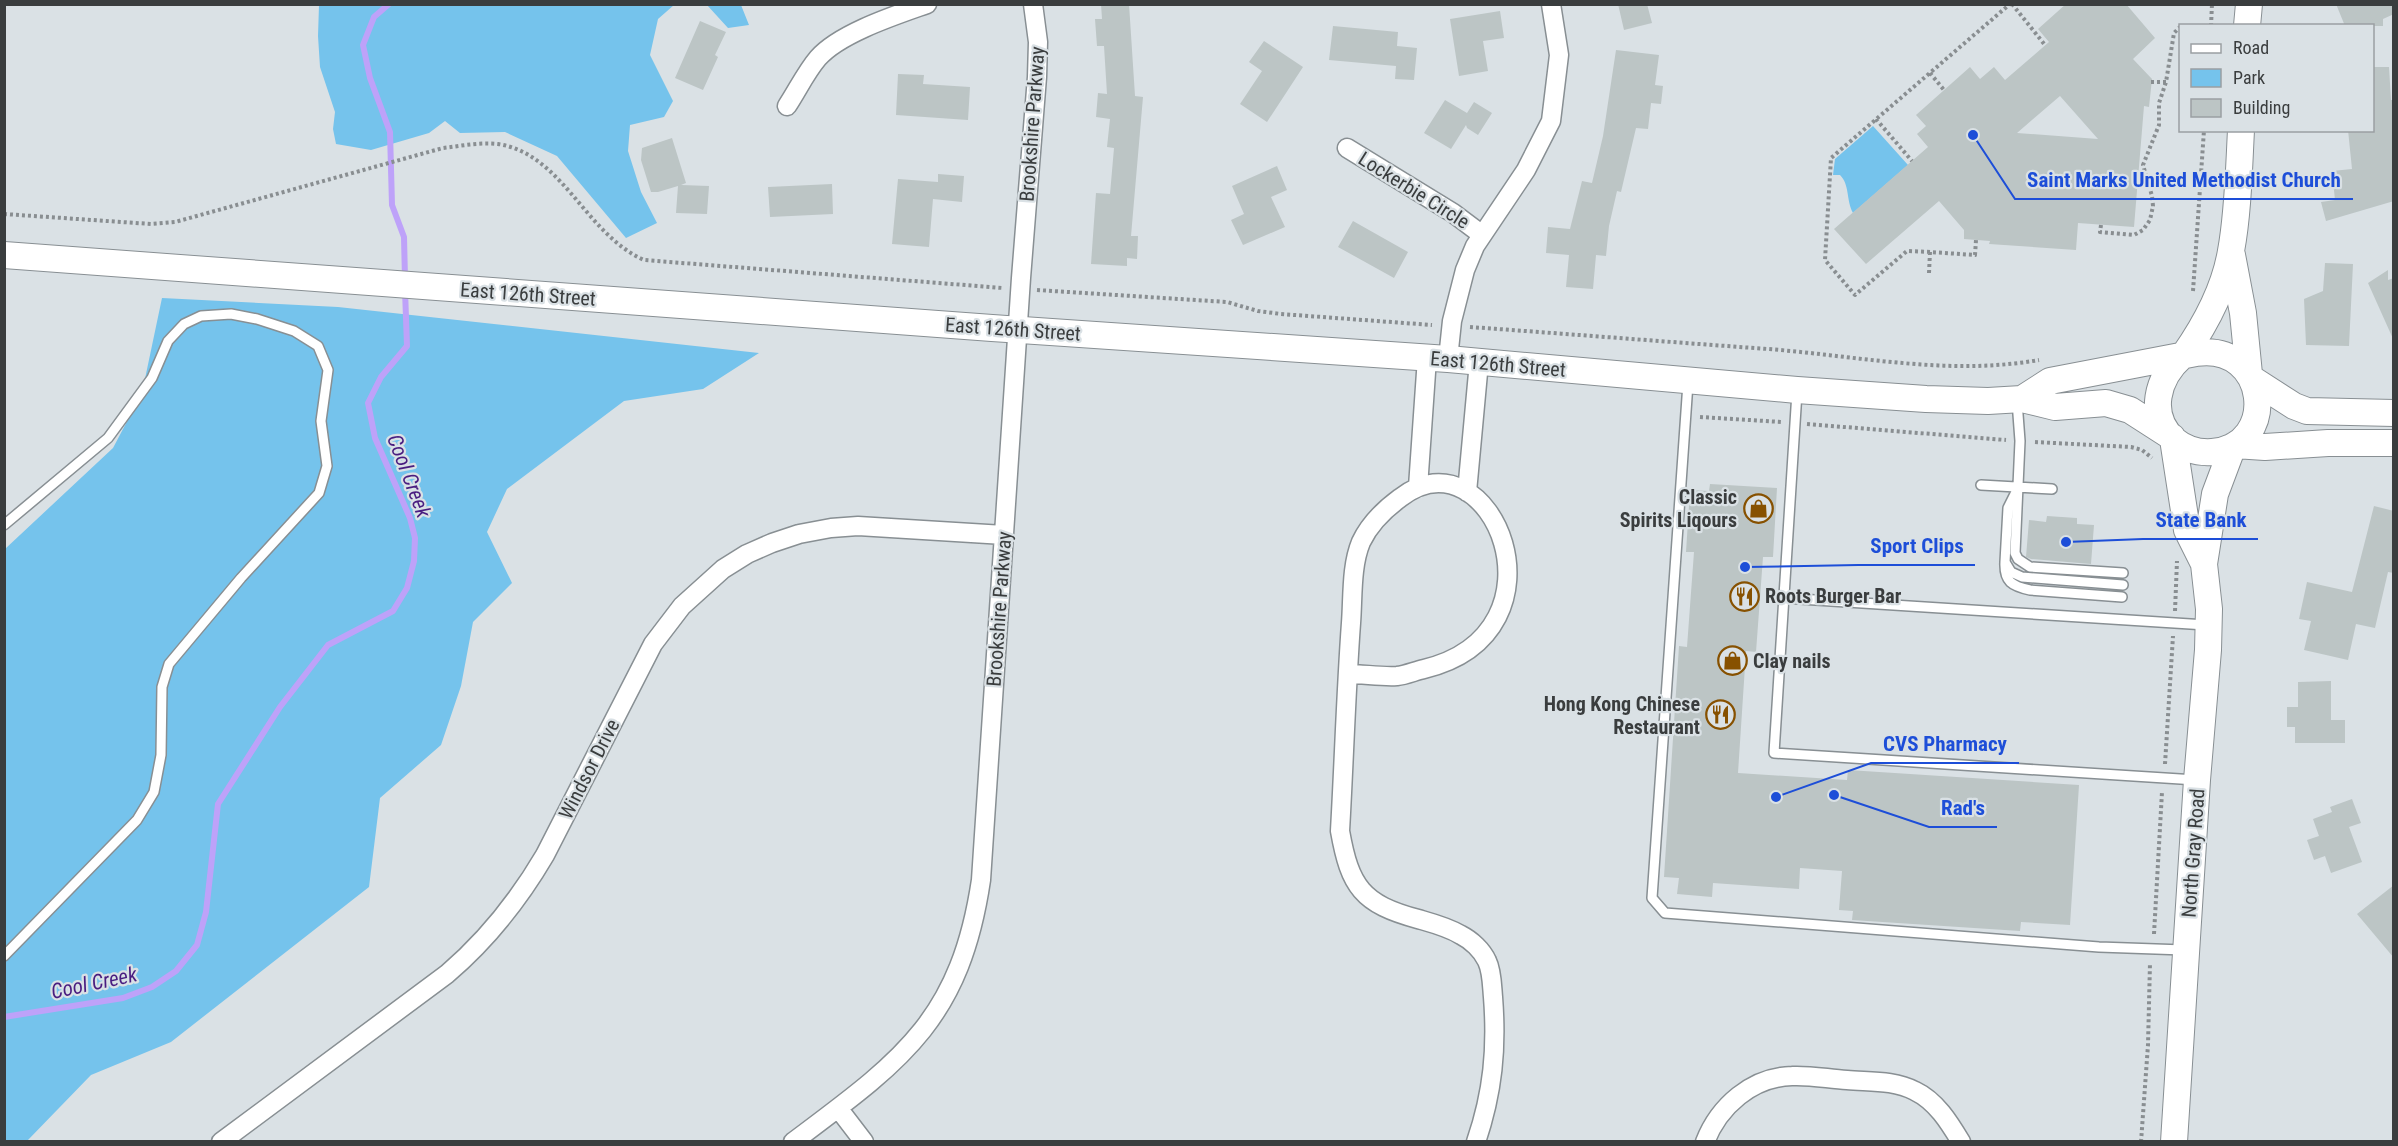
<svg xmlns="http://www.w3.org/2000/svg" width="2398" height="1146" viewBox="0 0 2398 1146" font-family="'Roboto Condensed',sans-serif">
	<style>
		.green { fill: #75c3ec }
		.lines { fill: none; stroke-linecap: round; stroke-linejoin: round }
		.stream { stroke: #bea2f9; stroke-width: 6 }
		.building { fill: #bcc5c5; fill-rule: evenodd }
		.lane-casing { stroke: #888f93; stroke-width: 12 }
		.street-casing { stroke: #888f93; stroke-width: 21 }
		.secondary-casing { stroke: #888f93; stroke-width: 28 }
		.path { stroke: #898e91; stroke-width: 4; stroke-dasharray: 3 3; stroke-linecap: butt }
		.lane { stroke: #fff; stroke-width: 9 }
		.street { stroke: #fff; stroke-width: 18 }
		.secondary { stroke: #fff; stroke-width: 26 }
		.labels { text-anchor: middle; stroke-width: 4.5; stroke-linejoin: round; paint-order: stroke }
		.street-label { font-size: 20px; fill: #3a3d3e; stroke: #dae1e5 }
		.poi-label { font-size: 20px; font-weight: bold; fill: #3a3d3e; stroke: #dae1e5; text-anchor: end }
		.water-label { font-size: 21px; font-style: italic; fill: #491d80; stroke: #dae1e5 }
		.leader { fill: none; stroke: #1d4ed8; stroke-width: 2 }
		.callout-dot { fill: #1d4ed8; stroke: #dae1e5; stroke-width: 2 }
		.callout-label { font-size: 21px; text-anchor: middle; font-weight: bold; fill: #1d4ed8; stroke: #dae1e5; stroke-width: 4.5; stroke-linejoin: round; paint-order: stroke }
	</style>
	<rect width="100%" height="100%" fill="#dae1e5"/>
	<path class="green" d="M319 5H674L658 19 650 55 673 101 664 117 630 125 628 151 641 192 657 223 626 238 557 156 505 132 460 133 445 121 429 133 371 150 336 144 333 129 335 112 320 67 318 36Z
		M707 5H741L749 25 728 28Z
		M1873 126 1908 165 1853 213C1846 200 1850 185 1840 175H1833L1835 159Z
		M162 298 338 307 759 353 703 389 624 401 507 489 487 532 512 583 473 622 461 686 441 745 380 798 369 887 171 1042 91 1075 27 1141H5V549L113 448 142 393Z"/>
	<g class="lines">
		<path class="stream" d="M389 4 374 17 363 45 370 78 390 132 392 205 404 237 405 279
			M4 1017 123 998 152 987 176 971 197 945 206 912 218 804 280 707 328 645 393 611 407 588 414 561 415 538 410 518 375 438 368 403 381 377 407 346 405 290"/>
	</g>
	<path class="building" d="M1101 4H1129L1135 96 1143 97 1131 236H1138L1137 259 1127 258V266L1091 264 1096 193 1110 194 1114 148 1107 147 1110 119 1096 117 1098 93 1107 94 1104 46H1097L1095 19H1102Z
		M1618 4H1647L1652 23 1624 30Z
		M2066 4H2126L2155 38 2133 59 2152 79 2149 107 2144 106 2134 227 2078 223 2076 250 1989 244 1990 241 1964 239V230L1939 201 1866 264 1834 229 1928 147 1917 134 1926 126 1916 115 1970 67 1980 79 1994 67 2005 80 2049 42 2038 29ZM2060 96 2098 139 2017 133Z
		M2336 4H2394V14L2383 19V26H2345Z
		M1500 11 1504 38 1483 41 1488 71 1459 76 1450 19Z
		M700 21 726 32 715 55 718 57 703 90 675 78Z
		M1333 26 1398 32 1397 46 1417 48 1414 80 1395 79 1396 66 1329 60Z
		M1264 41 1303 67 1267 122 1240 104 1262 71 1249 62Z
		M1616 50 1659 55 1655 85 1663 86 1661 104 1651 103 1648 129 1636 128 1621 192 1617 191 1609 226 1606 256 1596 255 1593 289 1566 287 1569 255 1546 253 1548 227 1570 229 1582 181 1592 183 1603 136Z
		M2373 67H2389L2391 100H2394V201L2326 221 2321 202 2335 200 2332 171 2352 169 2348 130H2373Z
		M898 74 924 75 923 84 970 87 968 120 896 115Z
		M1445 100 1467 113 1474 102 1492 113 1478 135 1467 128 1466 125 1451 149 1424 133Z
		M672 138 686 183 681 185 709 186 707 214 676 213 678 186 658 192H651L641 160 642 148Z
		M1277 166 1287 190 1271 197 1285 227 1243 245 1231 220 1244 214 1232 186Z
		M938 174 964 176 962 202 933 199 929 247 892 244 898 179 938 182Z
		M832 184 833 214 770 217 768 187Z
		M1353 221 1408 252 1394 278 1338 247Z
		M2325 263 2353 264 2349 346 2306 345 2304 299 2323 291Z
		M2388 270V280L2394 278V341L2368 283Z
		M1710 484 1777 488 1773 557H1763L1756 652 1746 651 1738 773 1847 780 1848 770 2079 785 2070 925 2021 922 2020 931 1852 920 1853 911 1839 910 1842 871 1800 868 1799 889 1713 883 1712 897 1677 894 1679 878 1664 877 1679 646 1687 647 1694 552H1686L1690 490 1709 491Z
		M2374 506 2394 511V573L2388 572 2375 628 2356 624 2348 660 2304 650 2311 621 2299 619 2307 582 2352 592Z
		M2047 516 2077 518V524L2094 525 2091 564 2031 559 2026 557 2029 520 2046 522Z
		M2331 681V720H2345V743H2295V727H2287V707H2298V682Z
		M2352 799 2361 823 2349 827 2362 862 2331 873 2325 856 2314 860 2307 840 2319 836 2313 819 2332 812 2330 807Z
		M2394 885V958L2357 914Z"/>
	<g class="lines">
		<defs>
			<path id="lane" d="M1688 383 1652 898 1665 913 2099 947 2184 950
				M1797 392 1774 753 2196 780
				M2017 401 2020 441 2015 553 2018 559 2030 567 2123 573
				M1981 485 2052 489
				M2017 490 2008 508 2005 562 2011 572 2022 577 2123 585
				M4 525 108 438 152 378 168 341 184 324 201 316 231 314 257 319 294 331 318 346 328 370 321 421 327 466 319 493 241 578 169 664 162 687 161 755 154 792 137 820 4 956
				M2005 562C2004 582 2012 586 2030 590L2122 597
				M1784 598 2206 625"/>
			<path id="street" d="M787 106C797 91 806 72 818 58 840 33 896 15 927 4
				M1347 148 1453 213 1481 234
				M1448 359 1452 321 1465 270 1475 246 1526 170 1551 121 1559 55 1551 4
				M1418 487 1427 358
				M1467 492 1479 362
				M1348 674C1364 674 1381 677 1397 676 1406 675 1415 671 1424 669 1576 632 1491 427 1400 498 1385 509 1369 525 1361 542 1351 566 1353 597 1351 623 1346 692 1344 761 1340 831 1350 887 1362 904 1418 919 1432 923 1448 927 1461 935 1471 940 1482 950 1487 961 1492 971 1492 986 1493 997 1497 1048 1493 1092 1476 1142
				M838 1108 864 1142
				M221 1142 447 974C488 939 518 901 545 855L653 644 682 606 723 569 747 554 772 543 799 534 831 528 858 526 1004 535
				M793 1142C901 1061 960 1021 981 880L1021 278 1037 77 1038 42 1033 4
				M1705 1142C1719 1106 1752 1077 1792 1076 1810 1075 1829 1079 1847 1080 1870 1082 1894 1080 1915 1091 1936 1101 1949 1122 1961 1142"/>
			<path id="secondary" d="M2247 26 2249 4
				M4 255 992 328 1448 359 1797 390 1926 399 1988 401 2022 399 2055 407 2106 403 2130 410 2172 437
				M2232 255 2243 313 2249 374
				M2184 355C2205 325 2225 287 2231 251 2238 214 2239 168 2241 130
				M2252 379 2294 406 2307 411 2394 413
				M2022 399 2050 381 2196 353C2269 342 2280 447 2212 452 2199 453 2185 449 2174 440 2147 415 2157 378 2182 356
				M2173 439 2187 530 2204 564
				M2235 445 2265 447 2328 443H2394
				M2174 1142 2197 780 2208 650 2209 609 2204 564 2215 494 2233 446"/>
		</defs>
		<use href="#lane" class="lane-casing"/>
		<use href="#street" class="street-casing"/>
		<use href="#secondary" class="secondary-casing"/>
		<path class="path" d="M2012 4 2045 45
			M2185 26H2192
			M2211 26 2212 4
			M1930 73 1944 90
			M2151 82H2166
			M1876 119 1912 161
			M4 214 151 224 175 222 443 148C461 146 479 142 498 144 563 154 585 234 644 260L1003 288
			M2101 225 2100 232 2134 235 2143 230 2150 220 2153 206 2152 196 2143 165 2159 125V103L2166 82 2174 33 2180 27
			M1930 252 1907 251 1855 295 1825 260 1831 158 2010 4
			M1929 273 1930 252 1975 255 1976 240
			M1037 290 1227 302 1258 311 1281 314 1432 325
			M2193 291 2204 130
			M1470 327C1569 334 1669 342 1768 349 1859 356 1948 376 2039 360
			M1700 417 1782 422
			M1807 424 2006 440
			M2035 442 2131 447 2142 450 2152 458
			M2175 611 2177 561
			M2165 764 2173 636
			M2154 934 2162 792
			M2141 1142 2148 1045 2150 963"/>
		<use href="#lane" class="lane"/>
		<use href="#street" class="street"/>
		<use href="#secondary" class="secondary"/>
	</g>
	<defs>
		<symbol id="shop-ring" viewBox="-11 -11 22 22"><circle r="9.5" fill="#dae1e5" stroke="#875100" stroke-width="1.5"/><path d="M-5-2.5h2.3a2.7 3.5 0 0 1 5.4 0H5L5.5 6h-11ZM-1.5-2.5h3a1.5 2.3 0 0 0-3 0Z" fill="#875100"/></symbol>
		<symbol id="restaurant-ring" viewBox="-11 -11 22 22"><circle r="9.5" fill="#dae1e5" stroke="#875100" stroke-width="1.5"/><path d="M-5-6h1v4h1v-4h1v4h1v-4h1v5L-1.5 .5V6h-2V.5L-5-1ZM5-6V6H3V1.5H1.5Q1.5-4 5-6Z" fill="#875100"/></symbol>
	</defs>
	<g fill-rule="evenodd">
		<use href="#shop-ring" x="1742" y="492" width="33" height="33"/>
		<use href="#restaurant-ring" x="1728" y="580" width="33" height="33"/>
		<use href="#shop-ring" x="1716" y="644" width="33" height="33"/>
		<use href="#restaurant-ring" x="1704" y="698" width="33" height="33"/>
	</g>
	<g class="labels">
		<g class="street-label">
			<text transform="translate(1032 124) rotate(-86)" y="7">Brookshire Parkway</text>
			<text transform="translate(1414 190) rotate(32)" y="7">Lockerbie Circle</text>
			<text transform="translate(528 294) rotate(4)" y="7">East 126th Street</text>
			<text transform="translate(1013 329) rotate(4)" y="7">East 126th Street</text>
			<text transform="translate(1498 364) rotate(5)" y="7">East 126th Street</text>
			<text transform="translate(999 609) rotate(-86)" y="7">Brookshire Parkway</text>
			<text transform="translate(589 769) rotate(-63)" y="7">Windsor Drive</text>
			<text transform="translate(2193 853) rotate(-86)" y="7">North Gray Road</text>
		</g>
		<g class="poi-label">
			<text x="1737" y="504">Classic<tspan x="1737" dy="23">Spirits Liqours</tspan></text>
			<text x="1765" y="603" text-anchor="start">Roots Burger Bar</text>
			<text x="1753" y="668" text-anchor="start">Clay nails</text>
			<text x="1700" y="711">Hong Kong Chinese<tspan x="1700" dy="23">Restaurant</tspan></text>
		</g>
		<g class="water-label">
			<text transform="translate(409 476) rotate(69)" y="7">Cool Creek</text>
			<text transform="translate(94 983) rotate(-12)" y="7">Cool Creek</text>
		</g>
	</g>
	<path class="leader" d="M1973 135L2015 199H2353M2066 542L2143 539H2258M1745 567L1858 565H1975M1776 797L1871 763H2019M1834 795L1929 827H1997"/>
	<g class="callout-dot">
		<circle cx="1973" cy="135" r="6"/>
		<circle cx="2066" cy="542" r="6"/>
		<circle cx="1745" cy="567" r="6"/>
		<circle cx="1776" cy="797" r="6"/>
		<circle cx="1834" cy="795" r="6"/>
	</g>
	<g class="callout-label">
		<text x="2184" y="187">Saint Marks United Methodist Church</text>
		<text x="2201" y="527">State Bank</text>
		<text x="1917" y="553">Sport Clips</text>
		<text x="1945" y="751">CVS Pharmacy</text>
		<text x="1963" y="815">Rad's</text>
	</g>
	<rect width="2398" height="1146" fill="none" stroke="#3a3d3e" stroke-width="12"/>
	<rect x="2179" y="24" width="195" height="108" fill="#dae1e5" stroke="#9a9fa2" stroke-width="1.5"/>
	<rect x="2191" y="44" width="30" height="9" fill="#ffffff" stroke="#9a9fa2" stroke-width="1.5"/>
	<text x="2233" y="54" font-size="18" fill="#3a3d3e">Road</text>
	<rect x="2191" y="69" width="30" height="18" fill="#75c3ec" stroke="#9a9fa2" stroke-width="1.5"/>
	<text x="2233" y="84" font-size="18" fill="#3a3d3e">Park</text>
	<rect x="2191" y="99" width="30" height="18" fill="#bcc5c5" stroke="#9a9fa2" stroke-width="1.5"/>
	<text x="2233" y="114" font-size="18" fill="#3a3d3e">Building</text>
</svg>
